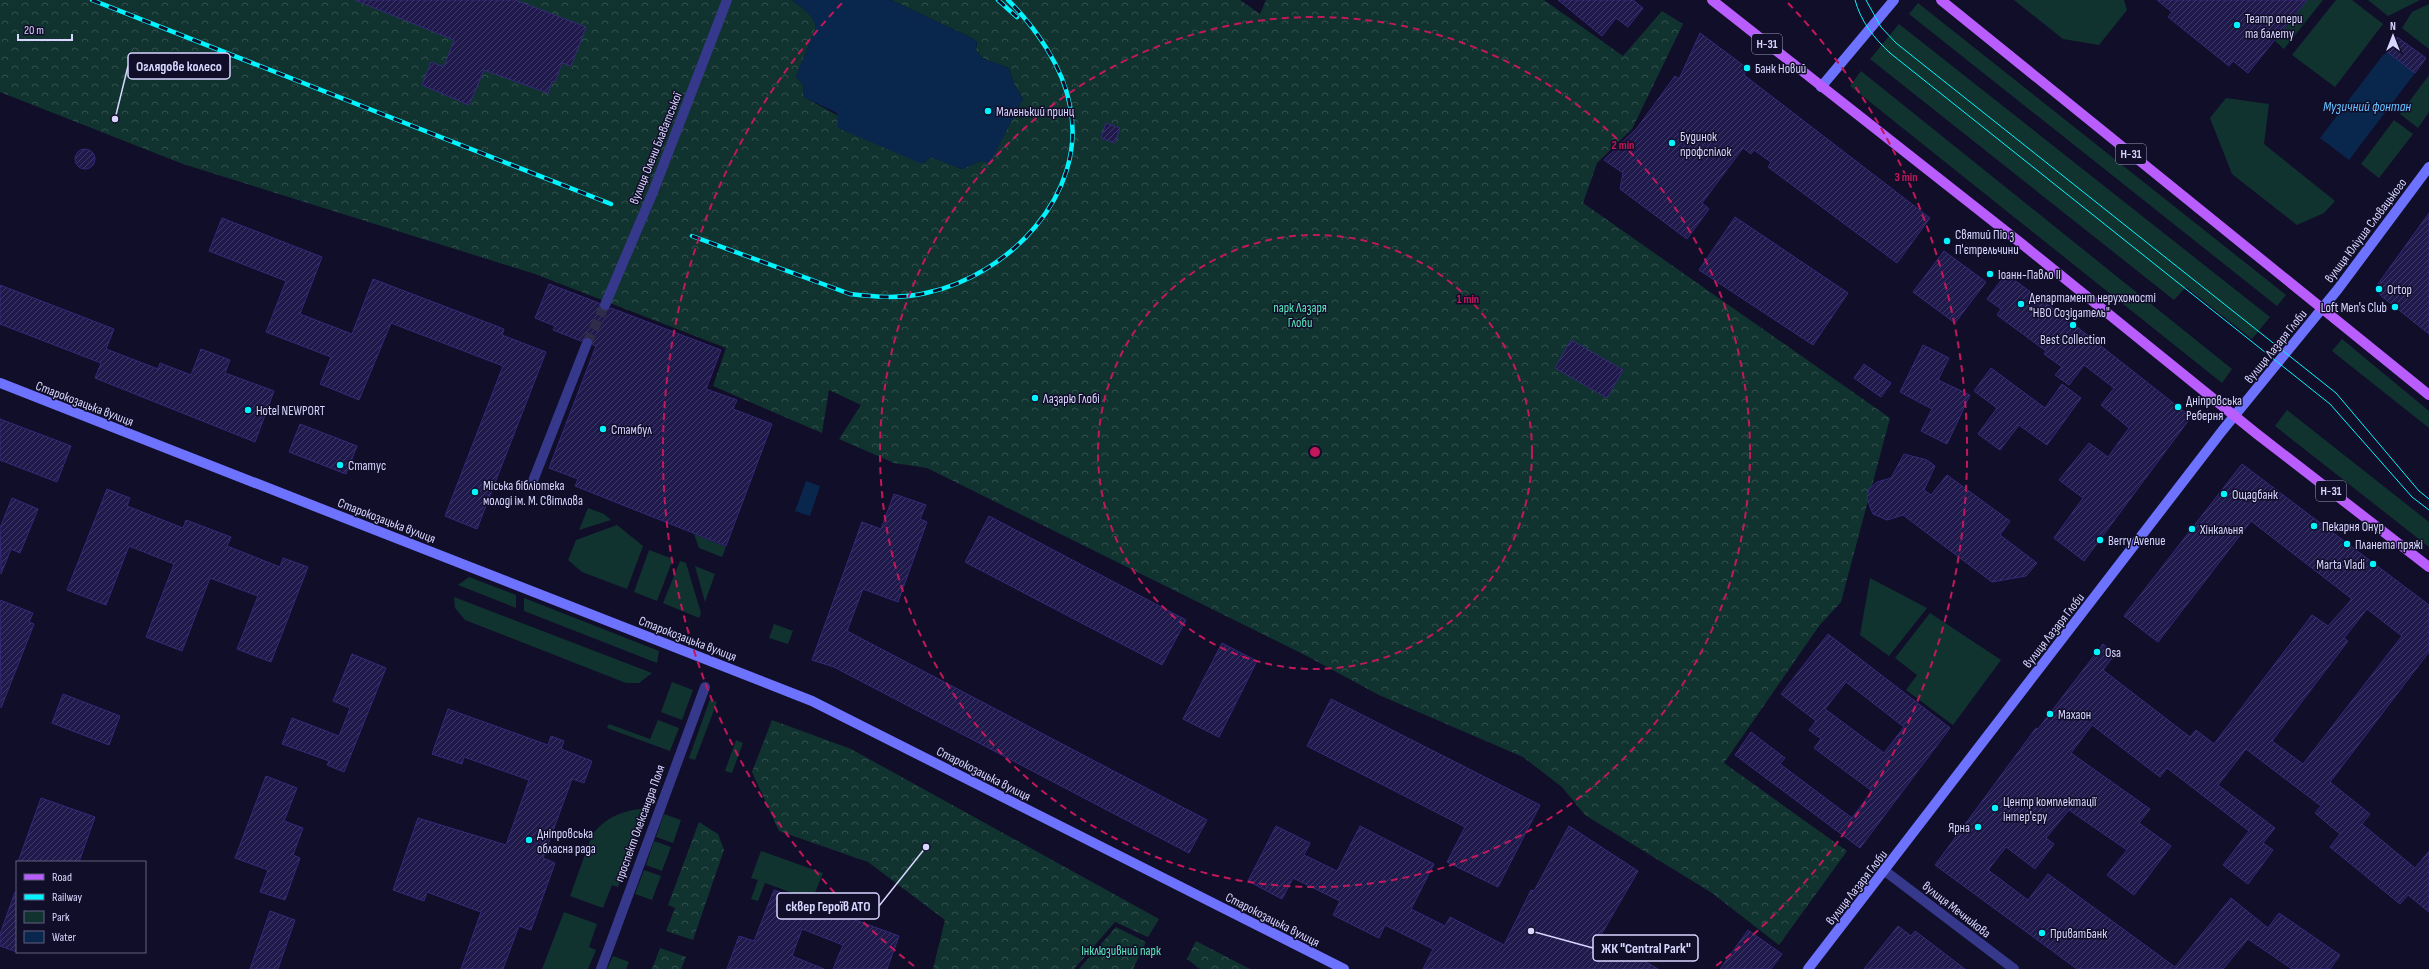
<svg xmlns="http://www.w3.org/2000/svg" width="2429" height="969" viewBox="0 0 2429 969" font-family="'Sofia Sans Condensed',sans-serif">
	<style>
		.green { fill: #113330 }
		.forest { fill: url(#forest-crowns) }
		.water { fill: #09264d }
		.building { fill: url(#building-hatch); stroke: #342979; fill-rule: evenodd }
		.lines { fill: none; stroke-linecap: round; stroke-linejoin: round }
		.street-tunnel { stroke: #2f2c49; stroke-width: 10; stroke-dasharray: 10 5; stroke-linecap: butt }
		.street { stroke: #36388b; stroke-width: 10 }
		.secondary { stroke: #6d72ff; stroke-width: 10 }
		.primary { stroke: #b95dff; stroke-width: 10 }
		.tram { stroke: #02f5ff; stroke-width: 1 }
		.rail-casing { stroke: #02f5ff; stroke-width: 4.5 }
		.rail { stroke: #110e29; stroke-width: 3; stroke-dasharray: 9; stroke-linecap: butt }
		.ring { fill: none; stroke: #c2185b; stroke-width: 2; stroke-dasharray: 7 5 }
		.poi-dot { fill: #02f5ff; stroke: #110e29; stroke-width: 1.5 }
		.labels { text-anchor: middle; stroke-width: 3; stroke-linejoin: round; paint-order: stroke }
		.shield { fill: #110e29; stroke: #9c9abf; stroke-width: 1 }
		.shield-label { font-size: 12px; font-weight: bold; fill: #d8d6ff }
		.poi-label { font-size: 13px; fill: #d8d6ff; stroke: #110e29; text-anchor: start }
		.street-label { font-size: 13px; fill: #d8d6ff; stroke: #110e29 }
		.park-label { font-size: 13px; fill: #59e8bc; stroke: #110e29 }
		.water-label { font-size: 14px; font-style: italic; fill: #64c1ff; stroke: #110e29 }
		.centre { fill: #c2185b; stroke: #110e29; stroke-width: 2 }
		.ring-label { font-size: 12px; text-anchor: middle; font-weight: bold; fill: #c2185b; stroke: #110e29; stroke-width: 3; stroke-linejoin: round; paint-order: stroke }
		.leader { fill: none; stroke: #d8d6ff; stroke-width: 1.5 }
		.callout-dot { fill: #d8d6ff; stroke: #110e29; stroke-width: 1.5 }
		.callout { fill: #110e29; stroke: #d8d6ff; stroke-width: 1.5 }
		.callout-label { font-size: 14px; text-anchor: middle; font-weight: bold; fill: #d8d6ff }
	</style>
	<defs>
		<pattern id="forest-crowns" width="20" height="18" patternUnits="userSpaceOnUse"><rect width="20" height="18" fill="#113330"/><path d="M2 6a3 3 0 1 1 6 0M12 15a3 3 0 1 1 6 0" fill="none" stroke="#33504f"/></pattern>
		<pattern id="building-hatch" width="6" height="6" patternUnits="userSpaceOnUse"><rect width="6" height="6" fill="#20194b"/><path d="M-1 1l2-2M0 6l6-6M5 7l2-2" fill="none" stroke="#403a66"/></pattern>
	</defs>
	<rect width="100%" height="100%" fill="#110e29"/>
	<path class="green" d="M2014 0H2124L2127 10 2099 45 2063 39Z
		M2307 0H2323L2284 49 2275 41Z
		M2336 0H2352L2383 24 2335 87 2292 55Z
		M2368 0H2420L2388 16Z
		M1918 3 2286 295 2277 306 1909 14Z
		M2429 4V49L2402 28 2412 12Z
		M1899 24 2270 317 2252 339 2186 287 2174 300 1870 59Z
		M1861 71 2232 369 2222 383 1850 86Z
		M2429 75V112L2418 128 2400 114Z
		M2226 98 2269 104 2264 144 2335 201 2324 213 2297 225 2232 174 2210 118Z
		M2394 120 2413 134 2379 178 2361 164Z
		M2342 339 2429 411V428L2332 351Z
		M2287 410 2429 522V547L2275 426Z
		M588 508 604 514 611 520 579 530Z
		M617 525 643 546 627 589 582 572 568 560 576 540Z
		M694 534 726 547 722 557 699 548Z
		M649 550 673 559 657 601 634 592Z
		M680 561 686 563 701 613 699 618 663 603Z
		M695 566 715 574 705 602Z
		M469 577 516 595V608L458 585Z
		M1870 578 1927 608 1889 656 1860 635Z
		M454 597 652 673 639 683H626L465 620 455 608Z
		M524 598 659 651 657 663 524 611Z
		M1930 613 2001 660 1953 725 1906 690 1917 675 1895 658Z
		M774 624 793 631 788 644 769 638Z
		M672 682 693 690 682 720 661 712Z
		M710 699 717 702 695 760 689 758Z
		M658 720 679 728 670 751 607 728 609 724 650 739Z
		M736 740 743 743 732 773 725 771Z
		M640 809H647L618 887 612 885 603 908 570 896 592 835C604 819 620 811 640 809Z
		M664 814 681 820 673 843 656 837Z
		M654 841 671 847 662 871 646 865Z
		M761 851 823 873 812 900 765 883 758 901 751 899 758 880 751 878Z
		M644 870 661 876 652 900 635 894Z
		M564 912 597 924 589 947 596 950 588 969H542Z
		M613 956 629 962 626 969H607Z"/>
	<path class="forest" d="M0 0H792C802 8 814 14 816 28L796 76 803 85 804 97 924 163 930 157H934L961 169 981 161 1023 99 1014 84 1009 68 984 59 976 51 977 42 972 38 891 0H1240L1260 14 1266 0H1544L1623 56 1662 11 1683 24 1632 129 1597 163 1583 203 1890 418 1841 602 1819 626 1724 763 1847 851 1779 945 1712 893 1585 815 1562 787 1523 757 1379 695 1303 654 927 468 894 463 839 439 861 405 829 390 822 433 713 386 726 348 535 274 183 164 0 92Z
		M772 720 851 749 1159 919 1148 937 1115 922 1074 969H933L945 920 868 862 779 831 752 772Z
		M699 822 718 834 724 850 693 940 666 931 675 908 668 905Z
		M1116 927 1146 942 1133 969H1079Z
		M1196 941 1250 969H1200L1187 959Z
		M660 948 686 957 681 969H652Z"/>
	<path class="water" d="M792 0H891L972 38 977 42 976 51 984 59 1009 68 1014 84 1023 99 990 163 981 161 962 169 930 157 924 163H920L838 128 837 113 804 97 803 85 796 76 816 28C814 14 802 8 792 0Z
		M2386 51 2415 73 2349 160 2320 138Z
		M806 481 820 486 810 516 795 511Z"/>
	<path class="building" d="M355 0H515L586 27 571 66 562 63 555 82 552 81 548 93 484 70 469 105 422 85 431 62 444 67 454 40Z
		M1558 0H1633L1643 8 1628 27 1616 18 1602 36Z
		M2157 0H2307L2248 73 2233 61 2229 66 2168 17 2172 12Z
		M1700 33 1747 68 1744 75 1930 218 1897 263 1768 167 1771 162 1754 150 1751 154 1743 148 1702 203 1709 209 1687 239 1620 189 1623 173 1604 160 1637 128 1675 76 1679 79Z
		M2397 37 2426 58 2415 73 2386 51Z
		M1106 123 1120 128 1115 143 1101 138Z
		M75 159a10 10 0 1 1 20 0a10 10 0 1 1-20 0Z
		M2429 213V334L2380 295 2378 284Z
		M1735 217 1848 293 1813 345 1699 270Z
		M222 218 322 257 300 314 352 334 373 279 504 329 502 335 546 352 477 529 445 516 503 366 391 323 359 400 320 384 331 357 266 332 286 281 209 251Z
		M1944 251 1986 282 1955 323 1913 292Z
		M2006 274 2058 312 2191 417 2084 561 2054 538 2083 498 2059 480 2089 443 2108 457 2129 428 2101 405 2114 388 2084 365 2069 385 2055 375 2062 367 2044 354 2046 351 1997 315 2001 309 1987 299Z
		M549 284 599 303 600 309 603 311 611 308 721 350 706 389 737 400 733 409 772 424 726 546 575 486 578 479 549 468 596 346 593 345 590 337H586L581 341 553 330 555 326 535 318Z
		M0 285 114 329 106 349 158 369 160 363 191 375 201 349 230 360 225 373 274 391 255 442 95 378 101 363 0 324Z
		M1571 340 1623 370 1607 398 1555 368Z
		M1923 345 1949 358 1938 380 1970 395 1947 444 1921 431 1932 409 1900 392Z
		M1864 364 1891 383 1881 397 1854 378Z
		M1991 368 2045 408 2062 384 2081 398 2047 445 2019 425 2000 450 1978 434 1997 408 1974 391Z
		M0 419 71 446 57 482 0 460Z
		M300 424 357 446 346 474 289 452Z
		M1904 454 1927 460 1935 466 1924 490 1931 495 1947 475 2010 521 2000 535 2037 563 2026 576 1992 582 1903 515 1887 520 1873 514 1867 499 1869 489 1877 482 1891 478Z
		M2242 464 2429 605V652L2330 782 2370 814 2362 824 2415 868 2429 851V912L2408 895 2400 904 2330 847 2340 834 2315 813 2321 806 2246 749 2218 785 2275 828 2263 843 2273 850 2248 884 2223 865 2249 831 2167 768 2160 777 2092 725 2071 753 2150 809 2139 823 2171 846 2134 895 2107 875 2127 850 2069 810 2046 838 2054 844 2035 869 2006 847 1988 870 2028 900 2048 874 2175 967 2231 898 2268 928 2279 913 2340 955 2330 969H2292L2248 939 2223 969H2077L1935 865 2036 728 2038 729 2103 644 2115 654 2103 670 2190 737 2196 730 2214 744 2312 615 2328 626 2352 599 2251 521 2158 642 2124 616ZM2367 609 2402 636 2303 764 2272 741 2348 641 2344 638Z
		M107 489 130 498 127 506 183 528 186 520 231 537 227 546 280 567 283 558 308 567 271 662 237 649 258 596 210 578 182 651 146 637 174 564 129 546 106 605 67 590Z
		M894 494 926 505 920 519 927 522 898 602 863 589 847 631 1207 820 1189 853 834 667 812 660 862 522 881 529Z
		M12 498 38 509 20 553 11 549 1 574 0 528Z
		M989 516 1186 620 1162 665 965 562Z
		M0 600 33 613 29 622 34 624 1 708Z
		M1828 634 1950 728 1860 848 1735 755 1751 732 1785 758 1780 764 1852 818 1872 791 1814 748 1821 739 1809 730 1816 721 1781 694ZM1846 682 1904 727 1884 753 1825 709Z
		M1222 643 1257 661 1219 737 1183 719Z
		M352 654 386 668 344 772 327 765 329 761 282 744 292 718 339 736 350 708 333 701Z
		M63 694 120 716 109 745 52 723Z
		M1331 699 1540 805 1498 887 1447 862 1465 827 1307 746Z
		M448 709 548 745 551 736 564 741 561 749 592 761 584 783 572 779 543 858 555 863 531 930 519 926 503 969H461L481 912 427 892 424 901 393 890 418 818 506 845 529 780 464 757 462 764 432 754Z
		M266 776 297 788 284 821 303 828 293 855 300 858 285 900 260 892 268 870 235 858Z
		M41 798 95 817 79 862H18Z
		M1276 826 1310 843 1304 855 1337 871 1360 826 1434 864 1411 909 1445 926 1450 917 1504 945 1531 890 1534 891 1569 826 1638 871 1601 935 1658 969H1423L1433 949 1385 925 1379 938 1333 915 1340 901 1293 878 1282 899 1248 881Z
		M774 890 899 936 887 969H833L843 945 802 929 792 956 824 969H727L739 936 754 941Z
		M15 892H17V952L0 946V934Z
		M270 911 295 920 278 969H250Z
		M1898 926 1911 936 1915 931 1965 969H1864Z
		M1748 930 1782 954 1771 969H1720Z"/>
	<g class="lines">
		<path class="street-tunnel" d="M587 343 605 305"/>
		<path class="street" d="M605 305 653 192 727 0
			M531 486 587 343
			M1885 871 2014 969
			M601 969 705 687"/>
		<path class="secondary" d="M1821 87 1894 0
			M0 383 812 701 1344 969
			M1808 969 2222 431 2338 289 2429 167"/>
		<path class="primary" d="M1712 0 2022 244 2257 434 2429 567
			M1941 0 2429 395"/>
		<path class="tram" d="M1855 0C1861 22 1874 38 1890 53L2330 404 2412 497 2429 510
			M1866 0 1881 27 1896 43 2336 393 2419 491 2429 499"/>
		<defs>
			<path id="rail" d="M92 0 611 204
				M998 0 1017 17
				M692 236 850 294C876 297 900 299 926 293 1008 276 1088 195 1070 106 1063 67 1036 28 1008 0"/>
		</defs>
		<use href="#rail" class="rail-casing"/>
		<use href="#rail" class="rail"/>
	</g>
	<g class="ring">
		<circle cx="1315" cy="452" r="217"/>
		<circle cx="1315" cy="452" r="435"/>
		<path d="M914 966A652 652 0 0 1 842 3M1788 3A652 652 0 0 1 1716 966"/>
	</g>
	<g class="poi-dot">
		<circle cx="2237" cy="25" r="4"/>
		<circle cx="1747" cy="68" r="4"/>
		<circle cx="988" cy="111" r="4"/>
		<circle cx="1672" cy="143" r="4"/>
		<circle cx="1947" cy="241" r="4"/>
		<circle cx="1990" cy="274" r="4"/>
		<circle cx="2379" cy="289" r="4"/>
		<circle cx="2021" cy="304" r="4"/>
		<circle cx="2395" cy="307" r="4"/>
		<circle cx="2073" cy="325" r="4"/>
		<circle cx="1035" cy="398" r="4"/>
		<circle cx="2178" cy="407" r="4"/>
		<circle cx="248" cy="410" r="4"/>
		<circle cx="603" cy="429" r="4"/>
		<circle cx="340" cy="465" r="4"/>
		<circle cx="475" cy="492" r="4"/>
		<circle cx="2224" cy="494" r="4"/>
		<circle cx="2314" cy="526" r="4"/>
		<circle cx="2192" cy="529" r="4"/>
		<circle cx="2100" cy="540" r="4"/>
		<circle cx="2347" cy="544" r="4"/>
		<circle cx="2373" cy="564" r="4"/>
		<circle cx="2097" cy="652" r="4"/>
		<circle cx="2050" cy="714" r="4"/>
		<circle cx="1995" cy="808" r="4"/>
		<circle cx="1978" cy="827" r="4"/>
		<circle cx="529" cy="840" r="4"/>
		<circle cx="2042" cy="933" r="4"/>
	</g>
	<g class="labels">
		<g class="shield">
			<rect x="1752" y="34" width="30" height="20" rx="3"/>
			<rect x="2116" y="144" width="30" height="20" rx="3"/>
			<rect x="2316" y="481" width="30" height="20" rx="3"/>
		</g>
		<g class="shield-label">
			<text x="1767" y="48">Н-31</text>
			<text x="2131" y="158">Н-31</text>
			<text x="2331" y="495">Н-31</text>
		</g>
		<g class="poi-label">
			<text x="2245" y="23">Театр опери<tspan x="2245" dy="15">та балету</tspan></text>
			<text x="1755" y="73">Банк Новий</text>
			<text x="996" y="116">Маленький принц</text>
			<text x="1680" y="141">Будинок<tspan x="1680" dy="15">профспілок</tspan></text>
			<text x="1955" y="239">Святий Піо з<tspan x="1955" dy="15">П'єтрельчини</tspan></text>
			<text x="1998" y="279">Іоанн-Павло II</text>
			<text x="2387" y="294">Ortop</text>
			<text x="2029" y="302">Департамент нерухомості<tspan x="2029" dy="15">"НВО Созідатель"</tspan></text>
			<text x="2387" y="312" text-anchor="end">Loft Men's Club</text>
			<text x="2073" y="344" text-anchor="middle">Best Collection</text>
			<text x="1043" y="403">Лазарю Глобі</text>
			<text x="2186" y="405">Дніпровська<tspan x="2186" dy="15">Реберня</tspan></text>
			<text x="256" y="415">Hotel NEWPORT</text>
			<text x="611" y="434">Стамбул</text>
			<text x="348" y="470">Статус</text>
			<text x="483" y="490">Міська бібліотека<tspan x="483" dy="15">молоді ім. М. Світлова</tspan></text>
			<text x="2232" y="499">Ощадбанк</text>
			<text x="2322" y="531">Пекарня Онур</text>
			<text x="2200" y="534">Хінкальня</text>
			<text x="2108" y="545">Berry Avenue</text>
			<text x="2355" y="549">Планета пряжі</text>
			<text x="2365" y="569" text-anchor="end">Marta Vladi</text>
			<text x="2105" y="657">Osa</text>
			<text x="2058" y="719">Махаон</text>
			<text x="2003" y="806">Центр комплектації<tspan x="2003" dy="15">інтер'єру</tspan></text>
			<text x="1970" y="832" text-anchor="end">Ярна</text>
			<text x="537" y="838">Дніпровська<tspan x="537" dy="15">обласна рада</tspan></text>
			<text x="2050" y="938">ПриватБанк</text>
		</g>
		<g class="street-label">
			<text transform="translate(655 148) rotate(-68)" y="5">вулиця Олени Блаватської</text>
			<text transform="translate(2365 230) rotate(-53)" y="5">вулиця Юліуша Словацького</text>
			<text transform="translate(2275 346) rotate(-51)" y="5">вулиця Лазаря Глоби</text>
			<text transform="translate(85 403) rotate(21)" y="5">Старокозацька вулиця</text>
			<text transform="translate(387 520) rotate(21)" y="5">Старокозацька вулиця</text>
			<text transform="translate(2053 630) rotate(-52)" y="5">вулиця Лазаря Глоби</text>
			<text transform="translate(688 638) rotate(21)" y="5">Старокозацька вулиця</text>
			<text transform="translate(984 773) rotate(27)" y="5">Старокозацька вулиця</text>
			<text transform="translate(639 823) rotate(-70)" y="5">проспект Олександра Поля</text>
			<text transform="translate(1856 887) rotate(-52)" y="5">вулиця Лазаря Глоби</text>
			<text transform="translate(1957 909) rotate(38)" y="5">вулиця Мечникова</text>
			<text transform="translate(1273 919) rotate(27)" y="5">Старокозацька вулиця</text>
		</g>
		<g class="park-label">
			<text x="1300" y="312">парк Лазаря<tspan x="1300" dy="15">Глоби</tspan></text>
			<text x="1121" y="955">Інклюзивний парк</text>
		</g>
		<g class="water-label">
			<text x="2367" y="111">Музичний фонтан</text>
		</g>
	</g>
	<circle cx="1315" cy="452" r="6" class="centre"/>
	<g class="ring-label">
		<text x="1623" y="149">2 min</text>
		<text x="1906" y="181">3 min</text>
		<text x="1468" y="303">1 min</text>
	</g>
	<path class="leader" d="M115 119L128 66M926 847L879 906M1531 931L1593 948"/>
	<g class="callout-dot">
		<circle cx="115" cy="119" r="4"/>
		<circle cx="926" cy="847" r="4"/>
		<circle cx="1531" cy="931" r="4"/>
	</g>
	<g class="callout">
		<rect x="128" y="53" width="102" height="26" rx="4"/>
		<rect x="777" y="893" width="102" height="26" rx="4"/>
		<rect x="1593" y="935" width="105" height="26" rx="4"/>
	</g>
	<g class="callout-label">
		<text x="179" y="71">Оглядове колесо</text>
		<text x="828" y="911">сквер Героїв АТО</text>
		<text x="1646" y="953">ЖК "Central Park"</text>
	</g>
	<rect x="16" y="861" width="130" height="92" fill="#110e29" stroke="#615e7f"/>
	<rect x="24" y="874" width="20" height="6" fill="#b95dff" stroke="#615e7f"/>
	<text x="52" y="881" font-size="12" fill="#d8d6ff">Road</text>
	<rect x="24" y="894" width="20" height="6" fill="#02f5ff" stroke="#615e7f"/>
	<text x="52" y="901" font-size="12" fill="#d8d6ff">Railway</text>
	<rect x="24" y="911" width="20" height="12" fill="#113330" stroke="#615e7f"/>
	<text x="52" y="921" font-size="12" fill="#d8d6ff">Park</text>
	<rect x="24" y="931" width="20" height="12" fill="#09264d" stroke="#615e7f"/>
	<text x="52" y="941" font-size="12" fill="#d8d6ff">Water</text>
	<g transform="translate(2393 36)" stroke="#110e29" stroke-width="3" paint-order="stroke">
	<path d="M0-3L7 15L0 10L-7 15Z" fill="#d8d6ff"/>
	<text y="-6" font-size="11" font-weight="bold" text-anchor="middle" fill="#d8d6ff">N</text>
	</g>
	<path d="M18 34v6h54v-6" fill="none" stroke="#d8d6ff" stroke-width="2"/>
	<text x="24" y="34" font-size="12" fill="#d8d6ff" stroke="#110e29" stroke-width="3" paint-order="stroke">20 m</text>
</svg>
